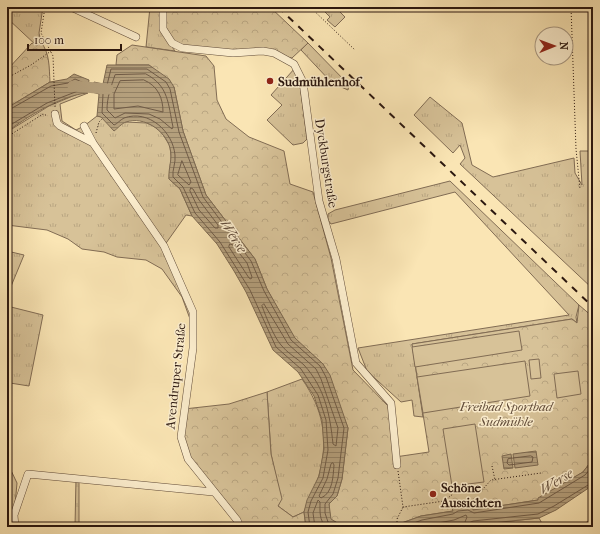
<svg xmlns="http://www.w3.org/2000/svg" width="600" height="534" viewBox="0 0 600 534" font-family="'IM FELL French Canon',serif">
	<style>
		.grass { fill: url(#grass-tufts); stroke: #816c54 }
		.forest { fill: url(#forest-crowns); stroke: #816c54 }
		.pitch { fill: #d7c298; stroke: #816c54 }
		.water { fill: url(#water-rules); stroke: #7d6950 }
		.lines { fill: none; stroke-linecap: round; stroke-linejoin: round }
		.shore { stroke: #705b46; stroke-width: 1 }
		.river { stroke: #b49f7c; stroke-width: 11 }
		.minor-casing { stroke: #5f4a38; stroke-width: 8 }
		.path { stroke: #2b170f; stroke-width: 1; stroke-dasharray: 1 2; stroke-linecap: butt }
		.minor { stroke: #fceece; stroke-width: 7 }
		.rail { stroke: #2b170f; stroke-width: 2; stroke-dasharray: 7 7; stroke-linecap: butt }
		.poi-dot { fill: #8f2418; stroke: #fceece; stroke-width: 1.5 }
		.labels { text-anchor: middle; stroke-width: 3; stroke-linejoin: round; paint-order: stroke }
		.poi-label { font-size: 13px; font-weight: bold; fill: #2b170f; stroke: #fceece; text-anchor: start }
		.street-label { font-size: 13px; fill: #2b170f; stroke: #fceece }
		.park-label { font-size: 13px; font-style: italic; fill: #5f4a38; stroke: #fceece }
		.water-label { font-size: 14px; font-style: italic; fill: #624d3b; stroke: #fceece }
	</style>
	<defs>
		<pattern id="grass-tufts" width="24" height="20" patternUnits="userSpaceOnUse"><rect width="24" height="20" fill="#d7c298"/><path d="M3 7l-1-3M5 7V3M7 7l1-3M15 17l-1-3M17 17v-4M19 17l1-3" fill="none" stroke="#b9a682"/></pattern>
		<pattern id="forest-crowns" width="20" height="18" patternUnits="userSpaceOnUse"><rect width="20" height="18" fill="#d7c298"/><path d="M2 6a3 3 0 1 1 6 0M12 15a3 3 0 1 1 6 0" fill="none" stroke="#b9a682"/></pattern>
		<pattern id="water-rules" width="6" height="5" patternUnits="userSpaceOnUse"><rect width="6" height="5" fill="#b49f7c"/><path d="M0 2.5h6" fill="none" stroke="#938164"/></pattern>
	</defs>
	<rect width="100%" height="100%" fill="#fae5b4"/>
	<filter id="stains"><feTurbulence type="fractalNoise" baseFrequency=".005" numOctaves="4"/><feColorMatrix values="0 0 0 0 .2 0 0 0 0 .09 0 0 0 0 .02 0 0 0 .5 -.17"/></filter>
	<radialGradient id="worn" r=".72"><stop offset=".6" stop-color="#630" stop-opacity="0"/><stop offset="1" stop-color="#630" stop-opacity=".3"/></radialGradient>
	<path class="grass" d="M7 7H43L39 33 41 42 37 46 7 18Z
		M150 7H160V30L175 51 146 47Z
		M320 7H335L345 17 335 27 327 20 330 17Z
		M308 43 349 85 348 90 332 83 301 50Z
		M295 68 300 85 307 139 303 143 293 145 267 120 282 105 271 95Z
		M80 93H88L60 104 62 121 76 130 84 126 97 116 125 122 147 123 155 127 162 133 170 146 171 157 169 179 180 189 192 216 186 215 164 246 193 312 194 330 182 297 162 269 146 260 117 257 104 252 82 249 68 239 47 230 7 225V132L49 106Z
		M430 97 462 123 472 165 493 177 574 158 575 173 582 185 580 151H593V289L460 164 465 158 460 145 453 153 414 115Z
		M450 181 579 305 576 317 577 323 572 319 412 344 423 417 414 416 412 400 401 402 367 371 358 348 569 315 455 192 331 224 328 220V214L335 210Z
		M7 251 24 255 7 296Z
		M7 306 43 315 29 386 10 383 7 404Z
		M302 379C323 409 329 439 319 475 316 488 308 499 304 512L293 517 278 506 281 499 271 454 267 392Z
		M7 462 17 483 13 527H7Z
		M76 478H79V527H75Z
		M539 518 544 527H455Z"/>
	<path class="forest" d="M166 7H270L308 43 292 58C285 58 279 51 272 50 252 48 186 55 172 39 164 29 165 19 166 7Z
		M41 42C50 54 49 67 50 82L7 108V70L32 43 37 46Z
		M132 45 206 56 214 66 217 100 226 119 249 137 284 151 290 184 313 192 331 258 353 370 388 406 395 457 429 452 412 344 572 319 577 323 579 305 593 317V459L583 472 538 500 473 510 472 505 453 508V511L421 516 399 524 384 527H344L330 519 329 504 337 496 342 479 348 428 323 364 294 338 267 289 255 259 206 195 183 131 174 87 149 65H116L117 55Z
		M267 392 271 454 282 499 278 506 293 517 304 512 306 527H240L188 459 181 437 184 409 229 404Z"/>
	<path class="pitch" d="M519 331 522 350 415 367 412 347Z
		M539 359 541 378 531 379 529 360Z
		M525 361 530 396 423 413 417 377Z
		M578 371 581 394 557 398 554 374Z
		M475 424 484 482 452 486 443 429Z"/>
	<path class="water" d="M107 65H149L169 79 174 87 183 131 206 195 255 259 267 289 295 338 323 364 330 375 348 428 342 479 337 496 329 504 331 519 344 527H306L304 512 307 500 319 476 324 449 322 420 314 396 298 372 273 350 246 292 234 271 217 244 192 216 180 189 169 179C168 168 173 159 170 148 165 130 144 116 126 122 122 123 117 129 114 131L101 117 97 116 99 94 92 92 94 82 103 84Z
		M74 74 89 80 87 93C63 95 26 117 7 132V108L50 82 67 79Z
		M536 451 538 465 515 468 513 454Z
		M511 454 513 468 504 469 502 456Z
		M593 459V485L556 510 539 518 455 527H384L399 524 421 516 453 511 452 508 472 505 473 510 538 500V498L583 472Z"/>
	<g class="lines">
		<path class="shore" d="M146 74C169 86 168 104 173 127L172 129 160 119 149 114 125 113 115 118 107 110C107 97 111 87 115 75Z
			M144 80C158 86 163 98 163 112L138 106 114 109V94L120 81Z
			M7 111 51 86 68 83 75 79 84 83 83 89 47 103 7 127
			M182 161 191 182 189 185 178 175Z
			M191 188 193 189 199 200 218 225V228H215L199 210 190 191Z
			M230 244 233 245 247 263 252 277 251 279 249 278 229 247Z
			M264 304 288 344 316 369 321 379 338 428 336 446 333 444C330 415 325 388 304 365 297 358 287 353 281 345 274 337 266 317 262 306Z
			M531 456 533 457 532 462 509 465 507 463 508 459Z
			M333 463 334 465C333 476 333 493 321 498L319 496 327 479 331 464Z
			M310 527 308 512 311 501 323 478 328 450 326 420 318 395 301 369 276 347 250 290 237 269 220 242 195 213 183 187 173 177C172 170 176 163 175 155 173 132 149 109 124 118 120 120 117 124 114 125L102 113 103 94 101 89 107 85 111 69H147L166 82 170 89 179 132 203 197 251 261 264 291 291 340 320 366 326 377 344 428 338 478 333 494 325 504V513L328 522 337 527
			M315 527 313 513 318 500 320 502C320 511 319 520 326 527
			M403 527 422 520 453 514 458 511 468 510 474 513 539 503 585 475 593 466
			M417 527 454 520 466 515 467 517 463 527
			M468 527 469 523 473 521 538 514 554 506 593 482"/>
		<path class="river" d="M73 86 108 89"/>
		<defs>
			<path id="minor" d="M71 7 136 37
				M163 7V29L172 43 182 48 233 53 263 51 274 53 294 64 303 82 319 201 336 259 356 363 391 403 397 465
				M55 114 57 123 60 126 93 143
				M84 126 93 143 164 246 193 312V348L181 437 188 459 237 520 240 527
				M15 527 14 515 28 474 213 492
				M590 527 589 525 593 522"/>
		</defs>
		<use href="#minor" class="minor-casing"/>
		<path class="path" d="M45 7 41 33 53 56 55 107
			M310 7 355 50
			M571 7 576 149 580 189
			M7 78 31 65 51 51
			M96 133 99 122 102 119
			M7 137 43 114 48 116
			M492 466 495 480
			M398 471 403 507 444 501 453 494
			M444 483 453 493 483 489 491 480 541 473
			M397 525V519L403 507"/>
		<use href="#minor" class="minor"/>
		<path class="rail" d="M278 7 593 307"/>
	</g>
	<g class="poi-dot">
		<circle cx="270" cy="81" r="4"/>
		<circle cx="433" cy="494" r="4"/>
	</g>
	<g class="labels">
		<g class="poi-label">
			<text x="278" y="86">Sudmühlenhof</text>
			<text x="441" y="492">Schöne<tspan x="441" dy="15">Aussichten</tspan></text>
		</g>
		<g class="street-label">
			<text transform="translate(327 163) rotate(81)" y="5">Dyckburgstraße</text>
			<text transform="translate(175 376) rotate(-84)" y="5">Avendruper Straße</text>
		</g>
		<g class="park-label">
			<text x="506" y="411">Freibad Sportbad<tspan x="506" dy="15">Sudmühle</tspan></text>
		</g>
		<g class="water-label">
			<text transform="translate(234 236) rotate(57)" y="5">Werse</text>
			<text transform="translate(556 481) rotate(-31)" y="5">Werse</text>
		</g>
	</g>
	<rect width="600" height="534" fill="none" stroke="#fae5b4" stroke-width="24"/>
	<rect x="8" y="8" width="584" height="518" fill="none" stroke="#2b170f" stroke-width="2"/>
	<rect x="12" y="12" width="576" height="510" fill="none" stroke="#2b170f"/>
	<g transform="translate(554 46) rotate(89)"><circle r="19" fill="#fceece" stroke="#a89882"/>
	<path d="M0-3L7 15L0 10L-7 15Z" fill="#8f2418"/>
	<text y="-6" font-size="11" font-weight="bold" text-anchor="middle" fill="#2b170f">N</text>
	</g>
	<path d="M28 44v6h93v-6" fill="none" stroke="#2b170f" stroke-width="2"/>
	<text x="34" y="44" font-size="12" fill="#2b170f" stroke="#fceece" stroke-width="3" paint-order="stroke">100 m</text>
	<rect width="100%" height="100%" filter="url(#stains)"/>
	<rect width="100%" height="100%" fill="url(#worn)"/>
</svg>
